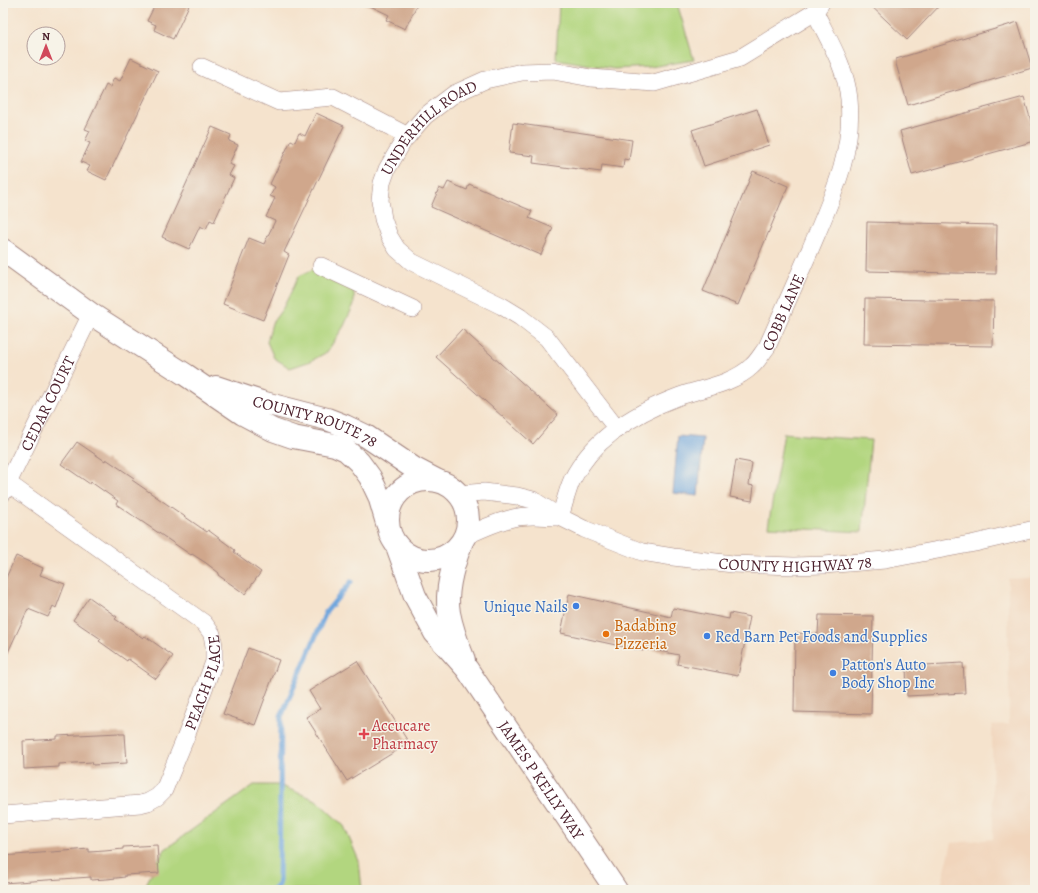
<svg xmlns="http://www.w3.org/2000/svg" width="1038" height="893" viewBox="0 0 1038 893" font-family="Alegreya,serif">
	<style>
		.built { fill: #f1d5bc }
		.green { fill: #b2d67f; stroke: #7e7a55 }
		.water { fill: #6fa6dd; stroke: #5c6284 }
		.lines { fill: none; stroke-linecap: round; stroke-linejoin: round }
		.stream { stroke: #6fa6dd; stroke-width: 5 }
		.building { fill: #d0a78c }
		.minor-casing { stroke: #a0817c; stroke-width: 18 }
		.tertiary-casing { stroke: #a0817c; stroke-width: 24 }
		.minor { stroke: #fff; stroke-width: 17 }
		.tertiary { stroke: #fff; stroke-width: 22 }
		.shop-dot { fill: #3f7fe0; stroke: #f7f3e8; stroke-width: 1.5 }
		.food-dot { fill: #e8710a; stroke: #f7f3e8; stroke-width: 1.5 }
		.health-dot { fill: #e0444e; stroke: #f7f3e8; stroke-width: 1.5 }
		.labels { text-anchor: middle; stroke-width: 3; stroke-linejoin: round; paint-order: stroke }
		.street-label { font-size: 16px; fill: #4a1f2b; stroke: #f7f3e8 }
		.shop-label { font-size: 16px; fill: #366cbe; stroke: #f7f3e8; text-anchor: start }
		.food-label { font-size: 16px; fill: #c56008; stroke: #f7f3e8; text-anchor: start }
		.health-label { font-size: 16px; fill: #be3a42; stroke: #f7f3e8; text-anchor: start }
	</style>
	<rect width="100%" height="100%" fill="#f7f3e8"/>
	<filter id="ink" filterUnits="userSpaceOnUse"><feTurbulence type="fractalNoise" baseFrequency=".025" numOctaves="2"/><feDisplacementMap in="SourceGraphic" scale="8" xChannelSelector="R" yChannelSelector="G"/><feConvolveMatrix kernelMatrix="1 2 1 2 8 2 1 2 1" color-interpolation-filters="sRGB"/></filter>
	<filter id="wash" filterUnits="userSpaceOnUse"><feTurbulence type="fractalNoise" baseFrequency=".012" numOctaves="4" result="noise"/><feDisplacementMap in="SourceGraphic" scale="16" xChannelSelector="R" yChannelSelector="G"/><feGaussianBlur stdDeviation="0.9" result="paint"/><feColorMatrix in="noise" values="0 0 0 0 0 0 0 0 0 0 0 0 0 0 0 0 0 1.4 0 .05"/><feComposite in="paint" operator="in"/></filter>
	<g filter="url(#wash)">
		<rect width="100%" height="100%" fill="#f5e3cd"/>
		<path class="built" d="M1035 575V890H940L952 843 993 839 992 725 1009 724 1008 579 1028 578Z"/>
		<path class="green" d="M559 3H677L694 60 650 67 614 69 556 59Z
			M325 264 354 286V304L344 326 327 352 311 361 290 368 274 358 267 342 272 323 283 308 299 276Z
			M784 433 826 437 871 440 862 532 768 527Z
			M254 785H279L316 800 344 826 359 861 362 890H143L164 850Z"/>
		<path class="water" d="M678 436 703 438 698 496 673 493Z"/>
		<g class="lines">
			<path class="stream" d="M273 890 279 885 281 717 326 612 351 582"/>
		</g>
		<g id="blocks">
			<path class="building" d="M156 3H190L173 39 154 30 156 25 147 21Z
				M364 3H418L405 29 386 20 389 15Z
				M868 3H942L907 40Z
				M1018 22 1032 68 908 105 896 64V59Z
				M131 58 158 71 106 180 87 171 90 166 81 162 90 143 85 141 90 131 85 129 106 85 110 87 114 78 120 81Z
				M1024 97 1035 135V141L912 175 900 131Z
				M757 109 769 145 704 166 692 130Z
				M316 113 344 126 284 252 289 255 263 320 223 304 249 238 264 244 275 221 266 217 275 198 270 196 275 187 270 184 291 140 295 142 299 133 305 136Z
				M513 123 632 140 629 160 624 159 623 168 602 165 601 172 533 163 534 156 509 153Z
				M212 127 231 135 229 141 238 145 229 164 234 166 229 175 234 178 214 222 210 220 206 229 200 226 189 249 162 237Z
				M753 171 788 186 738 305 703 291Z
				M448 182 467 190 469 184 532 211 529 218 553 228 541 255 431 207 439 188 444 190Z
				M867 222 997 225 996 274 866 271Z
				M865 299 994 301 993 346 864 344Z
				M462 329 558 415 533 444 436 357Z
				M77 442 105 461 106 459 134 478 132 480 207 532 208 530 235 550 234 552 261 572 245 594 218 575 219 573 206 563 192 554 191 555 116 504 118 501 91 482 90 484 61 464Z
				M736 460 752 463 749 485 754 486 752 501 730 497Z
				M16 556 43 568 40 575 65 584 56 608 53 606 48 617 28 609 3 663V584Z
				M569 594 671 617 673 608 729 619 730 613 750 617 738 676 677 664 679 655 643 648V651L561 633Z
				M89 597 117 617 115 619 129 628 143 638 145 636 173 656 156 679 128 659 127 661 99 641 101 639 73 620Z
				M819 615 873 616 871 714 794 712 795 633 818 634Z
				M248 648 279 660 255 725 223 714Z
				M357 661 409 743 347 781 306 717 320 709 309 691Z
				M963 663 965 693 907 696 906 666Z
				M119 733V734H125L127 763 93 765 92 762 75 763 59 764V767L24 769 23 741 57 739V736Z
				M157 845 159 873 125 875V877L107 879 91 880V877L3 883V856L89 849V852L105 851 123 849V847Z"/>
		</g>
	</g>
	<g filter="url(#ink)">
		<use href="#blocks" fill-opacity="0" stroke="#a0817c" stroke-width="1"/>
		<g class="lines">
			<defs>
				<g id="minor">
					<path d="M202 67 279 102 333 97 408 136"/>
					<path d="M321 266 413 309"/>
					<path id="s1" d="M617 429 547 338 520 317 502 306 412 262 397 249 389 236 383 219 380 200 382 183 387 169 404 140 425 116 454 94 485 80 522 72 553 71 591 78 654 83 740 58 815 12 821 3"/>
					<path id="s2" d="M3 493 91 314"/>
					<path id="s3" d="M459 494 484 492 517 496 533 500 560 517 584 529 642 552 673 557 733 564 794 566 824 565 885 560 975 543 1035 529"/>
					<path id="s4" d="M560 517C564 505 567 491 572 480 593 438 637 412 680 396 703 388 733 384 752 366 758 361 762 353 767 347 781 315 796 282 810 250 831 200 854 154 849 99 846 67 828 39 815 12"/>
					<path d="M466 536C481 529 496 522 513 518 528 514 545 517 560 517"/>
					<path id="s5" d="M3 815 140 804 148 802 157 797 164 790 185 739 214 662V646L212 634 204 623 8 483"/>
				</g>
				<g id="tertiary">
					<path d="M3 250 91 314 186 375 243 414 273 430 293 437 335 445 346 450 359 462 370 477 379 496 387 523"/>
					<path id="s6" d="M216 387 261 402 327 419 345 426 366 436 415 469 438 481"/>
					<circle cx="428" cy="520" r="40"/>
					<path d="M461 544C453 565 445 590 449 613 452 629 458 645 464 660"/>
					<path id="s7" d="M397 546 415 596 435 633 467 669 616 890"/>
				</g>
			</defs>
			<use href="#minor" class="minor-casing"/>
			<use href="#tertiary" class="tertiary-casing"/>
			<use href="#minor" class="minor"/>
			<use href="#tertiary" class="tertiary"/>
		</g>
	</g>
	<g class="shop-dot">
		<circle cx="576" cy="606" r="4"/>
		<circle cx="707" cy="636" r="4"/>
		<circle cx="833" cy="673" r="4"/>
	</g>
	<circle class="food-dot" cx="606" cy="634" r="4"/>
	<path class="health-dot" d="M362 728h4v4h4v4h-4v4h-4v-4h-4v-4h4z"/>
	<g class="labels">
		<g class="street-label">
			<text dy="6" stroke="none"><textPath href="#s1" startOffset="435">UNDERHILL ROAD</textPath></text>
			<text dy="6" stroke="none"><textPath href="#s4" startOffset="320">COBB LANE</textPath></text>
			<text dy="6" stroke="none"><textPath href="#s2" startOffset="100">CEDAR COURT</textPath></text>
			<text dy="6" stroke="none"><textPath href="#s6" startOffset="105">COUNTY ROUTE 78</textPath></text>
			<text dy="6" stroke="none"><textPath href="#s3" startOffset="350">COUNTY HIGHWAY 78</textPath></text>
			<text dy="6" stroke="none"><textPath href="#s5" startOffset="281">PEACH PLACE</textPath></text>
			<text dy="6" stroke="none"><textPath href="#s7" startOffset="277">JAMES P KELLY WAY</textPath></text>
		</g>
		<g class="shop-label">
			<text x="568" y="612" text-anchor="end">Unique Nails</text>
			<text x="715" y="642">Red Barn Pet Foods and Supplies</text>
			<text x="841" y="670">Patton's Auto<tspan x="841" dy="18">Body Shop Inc</tspan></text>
		</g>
		<g class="food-label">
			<text x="614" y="631">Badabing<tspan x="614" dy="18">Pizzeria</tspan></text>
		</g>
		<g class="health-label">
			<text x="372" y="731">Accucare<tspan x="372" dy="18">Pharmacy</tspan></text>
		</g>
	</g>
	<rect width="1038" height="893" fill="none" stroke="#f7f3e8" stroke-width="16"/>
	<g transform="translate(46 46)"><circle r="19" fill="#f7f3e8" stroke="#b29e9c"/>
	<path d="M0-3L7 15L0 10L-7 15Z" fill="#d1495b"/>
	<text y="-6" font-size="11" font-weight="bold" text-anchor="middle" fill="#4a1f2b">N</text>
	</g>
</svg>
